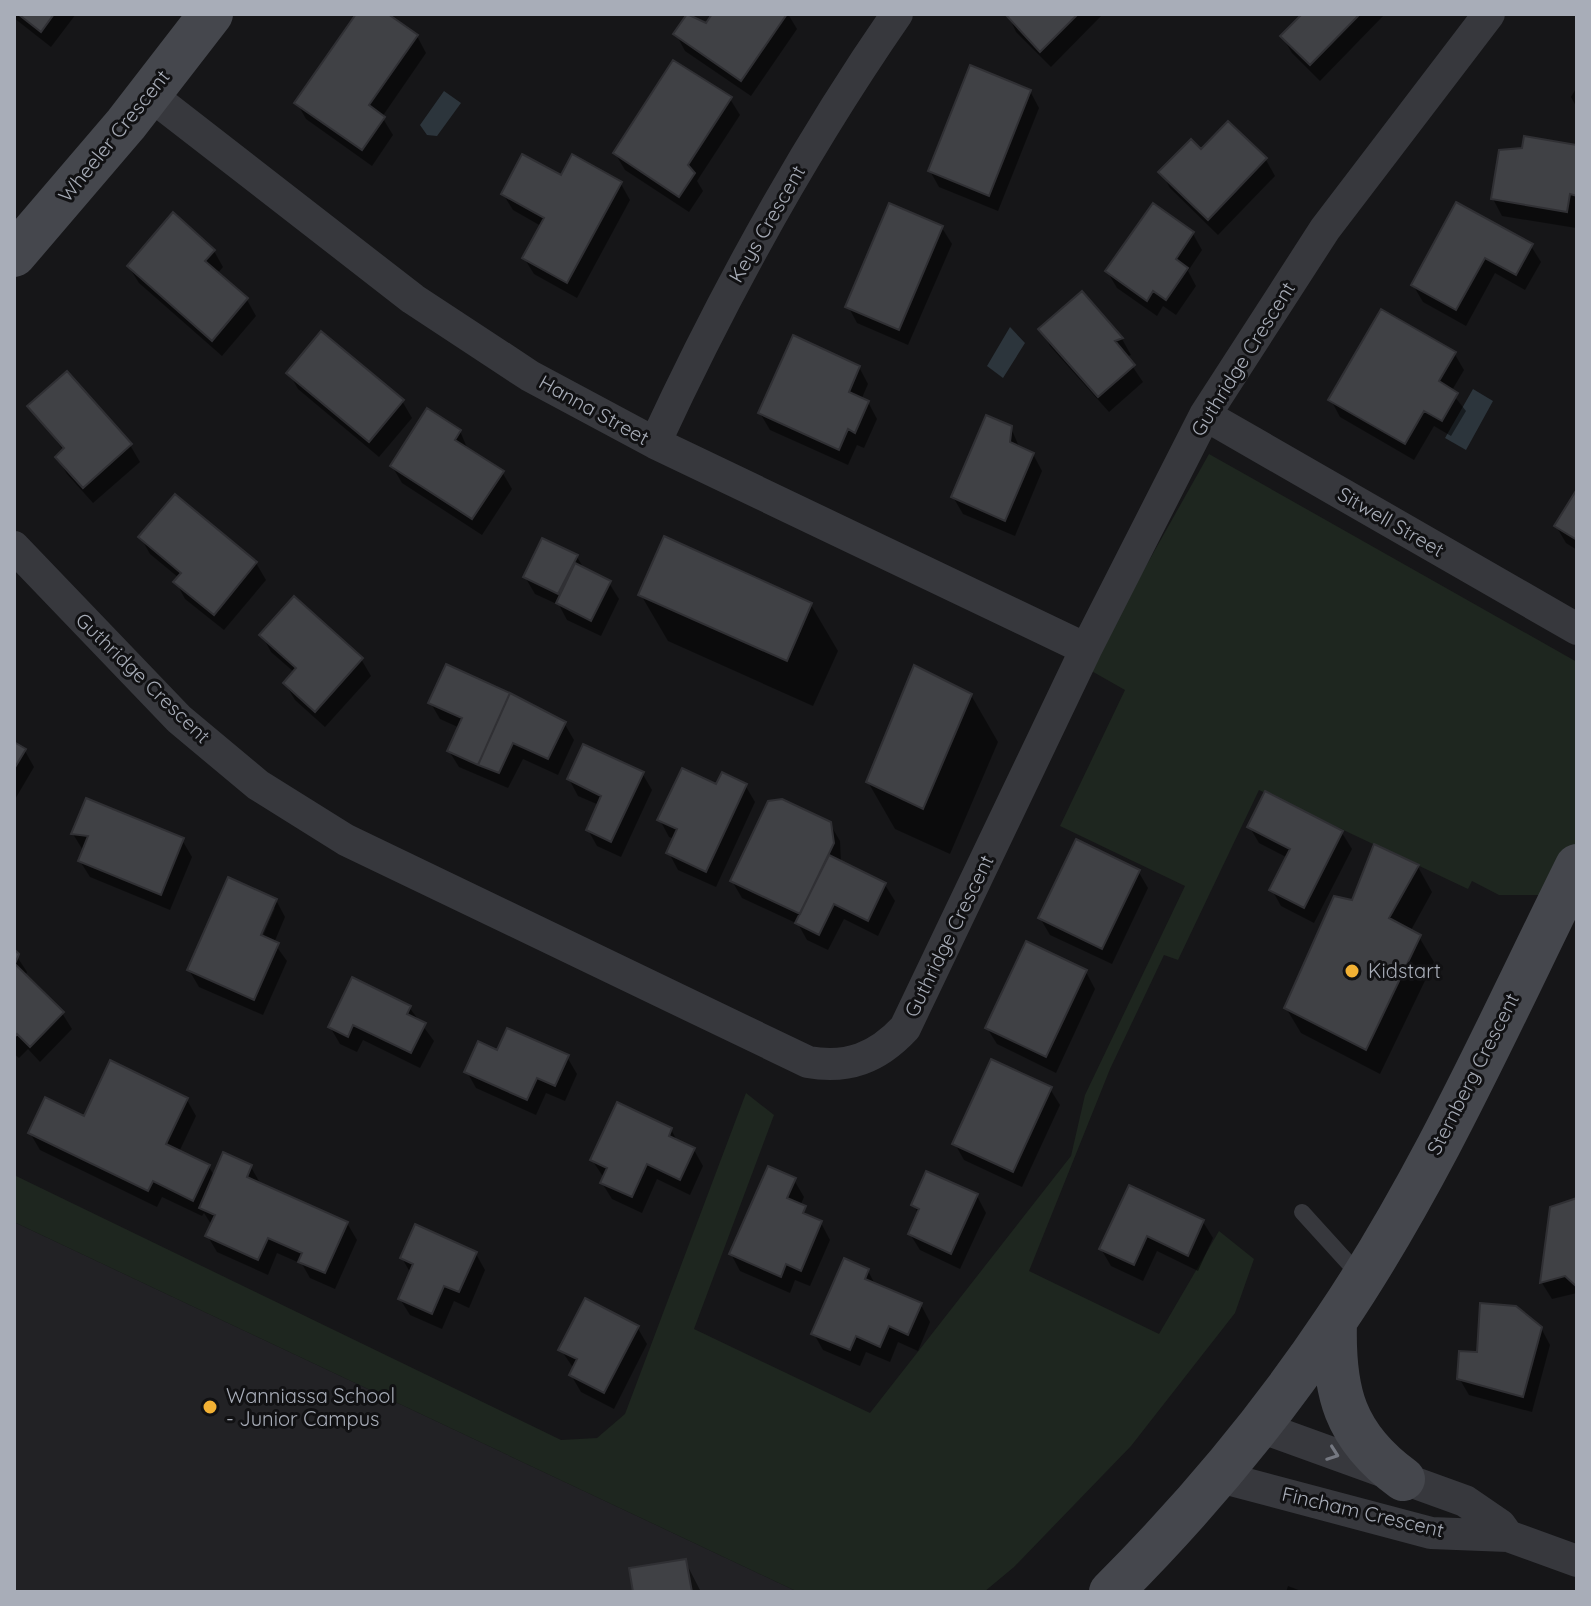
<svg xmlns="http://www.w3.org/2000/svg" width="1591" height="1606" viewBox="0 0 1591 1606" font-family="Quicksand,sans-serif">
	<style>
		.built { fill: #222225 }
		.green { fill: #1e261f }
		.water { fill: #2c353c }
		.shadow { fill: #0007; fill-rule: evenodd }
		.building { fill: #404145; stroke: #303034; stroke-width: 2 }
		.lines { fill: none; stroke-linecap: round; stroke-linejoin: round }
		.lane { stroke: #37383d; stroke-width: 16 }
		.street { stroke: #37383d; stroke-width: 32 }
		.secondary { stroke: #45474d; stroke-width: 44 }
		.oneway { stroke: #757881 }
		.poi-dot { fill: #f2b134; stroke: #111113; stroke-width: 3 }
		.labels { text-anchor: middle; stroke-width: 6; stroke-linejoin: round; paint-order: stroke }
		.street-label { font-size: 20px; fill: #a8adb8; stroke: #111113 }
		.poi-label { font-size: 20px; fill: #a8adb8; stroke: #111113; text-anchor: start }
	</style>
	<rect width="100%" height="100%" fill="#161618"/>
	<path class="built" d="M14 1222 798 1592H14Z"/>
	<path class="green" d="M1209 454 1577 662V895H1499L1472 881 1468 889 1259 790 1178 960 1164 955 1110 1069 1029 1271 1159 1334 1219 1231 1254 1259 1235 1313 1131 1446 1014 1567 984 1592H798L14 1222V1175L561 1440 597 1438 625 1414 746 1093 774 1115 694 1329 870 1413 1071 1156 1085 1095 1185 886 1060 826 1125 690 1088 669Z"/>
	<path class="water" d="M444 91 461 103 437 136 427 135 420 125Z
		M1010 327 1025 343 1003 378 987 366Z
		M1473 389 1493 401 1466 450 1445 438Z"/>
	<path class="shadow" d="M14 14H76L51 47 14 18Z
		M358 14H385L417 36 426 53 382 117 393 135 372 166 306 119 297 103Z
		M690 14 707 26 715 14H788L797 29 751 96 685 51 676 34Z
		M1008 14H1103L1051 67 1016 32Z
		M1304 14H1385L1320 81 1292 53 1282 36Z
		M1577 87V108L1571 97Z
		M1030 91 1039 108 998 211 939 187 930 171Z
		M730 99 740 115 697 181 703 191 689 212 625 170 615 153Z
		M1228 124 1266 160 1275 176 1218 235 1170 188 1161 172 1201 152Z
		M1577 147 1576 228 1502 216 1493 199Z
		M561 178 621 184 630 200 577 298 534 274 524 258 541 226 513 210 503 194Z
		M1457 205 1531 246 1541 262 1525 290 1495 273 1466 326 1423 302 1413 285Z
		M942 228 952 244 908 345 857 323 848 306Z
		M1193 234 1202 250 1188 271 1196 286 1176 315 1163 306 1157 316 1117 288 1107 271Z
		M214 251 223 267 217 274 247 300 256 316 222 356 139 283 129 267Z
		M1081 293 1122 339 1131 355 1126 357 1143 382 1109 412 1050 346 1041 329Z
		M1454 353 1464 370 1451 392 1466 411 1451 436 1434 426 1414 460 1340 417 1331 400Z
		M859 367 868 384 861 400 868 402 877 419 864 448 857 445 848 465 770 430 760 413Z
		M289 373 402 401 412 418 379 457 298 389Z
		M30 406 130 445 140 462 93 503 67 474 57 457 64 451Z
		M1011 428 1020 449 1033 454 1042 471 1015 536 963 514 953 497Z
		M460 431 468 450 502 472 512 489 482 535 402 483 392 466Z
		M1577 493V550L1566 543 1556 526Z
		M175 496 256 563 266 580 224 630 185 599 176 582 179 578 150 554 141 538Z
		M577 557 585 570 609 583 619 599 601 636 567 620 559 605 535 594 525 577Z
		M641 595 811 605 838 651 813 706 668 641Z
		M262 635 361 659 371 676 325 727 295 700 285 683 294 672 271 652Z
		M971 695 998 742 950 854 895 829 868 782Z
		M430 702 564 723 574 740 558 775 523 759 508 788 459 767 449 751 460 728 440 719Z
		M14 744 25 751 34 767 14 801Z
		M642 773 652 790 621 857 597 846 588 830 599 805 578 796 569 779Z
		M745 785 755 802 716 887 678 870 669 853 675 839 669 837 660 820 717 787Z
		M830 824 840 841 841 863 885 885 895 901 878 936 844 919 828 950 807 940 798 924 742 898 732 881Z
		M1249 826 1342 833 1352 849 1314 923 1281 906 1272 890 1288 858 1259 843Z
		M73 834 182 840 192 857 170 910 90 877 80 861 84 852Z
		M1418 867 1432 892 1410 932 1419 937 1434 962 1380 1074 1301 1033 1286 1008Z
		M1138 871 1148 888 1112 964 1050 935 1040 918Z
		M276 900 285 917 274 943 287 961 263 1015 199 987 189 970ZM271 908H275L259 945 255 944Z
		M14 952 27 972 25 977 62 1013 72 1029 40 1062 28 1049 19 1058 14 1054Z
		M1086 972 1095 989 1056 1073 997 1044 987 1028Z
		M409 1007 434 1041 420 1068 363 1040 357 1052 340 1044 330 1027Z
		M498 1053 567 1057 577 1074 565 1101 546 1093 536 1115 476 1088 467 1072Z
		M1050 1089 1060 1105 1022 1187 964 1160 955 1144Z
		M187 1100 196 1116 179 1152 209 1167 215 1177 251 1167 260 1183 347 1223 357 1240 335 1289 310 1278 302 1264 277 1253 268 1275 217 1252 207 1235 211 1224 204 1213 202 1216 162 1197 157 1207 40 1150 30 1133 85 1119Z
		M671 1129 678 1143 694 1150 703 1166 690 1195 657 1179 642 1213 612 1199 602 1183 604 1178 592 1160Z
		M794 1180 804 1197 800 1206 810 1218 821 1223 830 1240 810 1286 795 1280 790 1293 740 1271 731 1254Z
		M1130 1187 1203 1222 1213 1238 1198 1271 1157 1251 1143 1281 1111 1266 1101 1249Z
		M977 1196 986 1213 960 1269 920 1250 910 1234 919 1215 913 1204Z
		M1577 1200V1293L1552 1299 1542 1283 1552 1209Z
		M476 1254 485 1270 469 1308 454 1301 442 1329 410 1315 400 1299 411 1274 402 1258Z
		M868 1271 876 1286 921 1305 930 1322 918 1351 898 1342 890 1362 866 1352 860 1366 823 1350 814 1334Z
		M637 1327 647 1344 614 1409 581 1392 571 1375 574 1369 561 1350Z
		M1541 1328 1550 1345 1532 1412 1469 1395 1459 1378 1479 1354Z
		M685 1561 701 1592H635Z
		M1288 1586 1304 1592H1286Z"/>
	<path class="building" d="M18 14H54L41 32Z
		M356 14H388L418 35 369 105 385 117 362 150 294 103Z
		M687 14 706 23 712 14H787L741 81 673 34Z
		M1005 14H1078L1040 52Z
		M1302 14H1360L1310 65 1280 36Z
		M673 60 732 97 688 165 695 173 679 197 613 153Z
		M970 65 1031 90 989 196 928 171Z
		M1228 121 1267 158 1208 220 1158 172 1191 139 1201 149Z
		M1524 136 1577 145V196L1570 194 1567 212 1491 199 1499 150 1522 148Z
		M522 154 561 175 572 154 622 182 567 283 522 258 544 218 501 194Z
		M1456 202 1533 244 1516 275 1485 258 1456 310 1411 285Z
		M889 203 943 226 899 330 845 307Z
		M1153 203 1194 232 1176 259 1188 268 1166 300 1153 291 1147 301 1105 271Z
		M173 212 215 250 205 261 248 298 212 341 127 266Z
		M1082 291 1123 338 1115 341 1135 365 1098 397 1038 329Z
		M1381 309 1456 352 1439 381 1458 393 1442 421 1424 411 1405 444 1328 400Z
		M321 331 404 400 369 442 286 373Z
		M793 335 860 366 849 392 869 401 855 433 848 429 839 450 758 413Z
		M67 371 132 444 83 488 55 457 64 448 27 406Z
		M427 408 461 430 455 440 504 471 472 519 390 466Z
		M986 415 1012 426 1010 442 1034 453 1005 521 951 497Z
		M1577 489V540L1554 526Z
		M175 494 257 562 214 615 173 582 181 573 138 537Z
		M664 536 812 603 787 661 638 595Z
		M542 538 578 555 558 594 523 577Z
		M575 563 611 581 591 621 556 603Z
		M294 596 363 658 315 712 283 683 296 668 259 635Z
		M446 664 510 693 478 765 447 751 462 718 428 703Z
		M914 665 972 694 923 809 866 782Z
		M510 693 566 722 548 759 513 743 499 773 478 765Z
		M14 742 26 749 14 769Z
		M583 744 644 772 611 842 586 830 601 796 567 779Z
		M682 768 716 784 722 772 747 784 706 872 666 853 677 829 657 820Z
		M1265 791 1343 831 1304 908 1269 890 1290 849 1247 827Z
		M86 798 184 838 161 895 78 861 88 836 71 834Z
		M782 799 831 822 834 843 800 914 730 881 768 801Z
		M1076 839 1140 870 1102 949 1038 918Z
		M1374 844 1419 865 1389 918 1421 935 1366 1050 1284 1008 1334 896 1352 900Z
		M829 855 886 883 868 921 834 904 819 935 795 923Z
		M228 877 277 899 261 935 279 943 254 1000 187 970Z
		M1026 941 1087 970 1046 1057 985 1028Z
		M14 949 19 954 15 964 64 1012 30 1047 17 1034 14 1038Z
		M352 977 411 1006 407 1014 426 1023 411 1053 353 1025 348 1037 328 1027Z
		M507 1028 569 1055 555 1086 537 1078 527 1100 464 1072 478 1041 497 1050Z
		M991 1059 1052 1087 1013 1172 952 1144Z
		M110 1060 188 1098 166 1144 210 1165 193 1201 153 1181 148 1191 28 1133 45 1097 84 1116Z
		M617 1102 672 1128 669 1136 695 1148 680 1180 647 1164 632 1197 600 1183 607 1168 590 1160Z
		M223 1152 252 1165 247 1177 348 1222 325 1273 298 1262 302 1253 268 1238 258 1260 205 1236 215 1215 199 1208Z
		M768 1166 796 1178 787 1198 806 1206 803 1213 822 1221 801 1271 786 1264 781 1277 729 1254Z
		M926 1171 978 1194 951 1254 908 1234 919 1209 911 1205Z
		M1129 1185 1204 1220 1188 1256 1147 1236 1134 1265 1099 1249Z
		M1577 1198V1287L1565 1276 1540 1283 1550 1207Z
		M415 1224 477 1252 459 1292 444 1286 432 1314 398 1299 413 1264 400 1258Z
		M844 1258 869 1269 865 1279 922 1303 908 1335 889 1326 880 1347 856 1336 850 1350 811 1334Z
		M585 1298 639 1326 604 1393 569 1375 577 1359 558 1350Z
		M1480 1303 1516 1306 1542 1327 1523 1397 1457 1379 1459 1351 1477 1352Z
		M686 1559 692 1592H633L629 1568Z"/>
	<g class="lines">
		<path class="lane" d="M1302 1212 1361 1277"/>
		<path class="street" d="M149 94 413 299 530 376 655 443 1086 649
			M1205 415 1577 629
			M655 443C724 294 803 150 897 14
			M14 547 179 719 258 785 346 840 808 1062C848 1069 877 1058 905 1028L1086 649 1205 415 1325 229 1489 14
			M1260 1427 1465 1501 1500 1525 1508 1536
			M1220 1477 1431 1533 1508 1536 1577 1561"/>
		<path class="secondary" d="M14 255 126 124 211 14
			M1335 1322C1333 1391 1344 1436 1403 1479
			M1111 1592C1195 1508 1269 1420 1335 1321 1431 1179 1501 1019 1577 866"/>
	</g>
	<defs><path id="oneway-chevron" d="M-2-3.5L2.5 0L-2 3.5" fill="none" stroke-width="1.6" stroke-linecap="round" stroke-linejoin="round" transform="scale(2)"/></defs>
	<use class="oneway" href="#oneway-chevron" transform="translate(1333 1454) rotate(20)"/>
	<g class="poi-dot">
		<circle cx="1352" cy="971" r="8"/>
		<circle cx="210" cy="1407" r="8"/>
	</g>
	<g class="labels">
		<g class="street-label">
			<text transform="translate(114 136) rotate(-51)" y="7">Wheeler Crescent</text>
			<text transform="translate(767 224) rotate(-60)" y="7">Keys Crescent</text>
			<text transform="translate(1243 359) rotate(-58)" y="7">Guthridge Crescent</text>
			<text transform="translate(594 410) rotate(29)" y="7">Hanna Street</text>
			<text transform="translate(1391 522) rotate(30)" y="7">Sitwell Street</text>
			<text transform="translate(143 678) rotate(44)" y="7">Guthridge Crescent</text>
			<text transform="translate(949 936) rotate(-64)" y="7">Guthridge Crescent</text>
			<text transform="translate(1473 1074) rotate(-63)" y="7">Sternberg Crescent</text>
			<text transform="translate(1363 1512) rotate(13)" y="7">Fincham Crescent</text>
		</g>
		<g class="poi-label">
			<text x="1368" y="978">Kidstart</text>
			<text x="226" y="1403">Wanniassa School<tspan x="226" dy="23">- Junior Campus</tspan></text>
		</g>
	</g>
	<rect width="1591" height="1606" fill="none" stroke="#a8adb8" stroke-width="32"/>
</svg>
